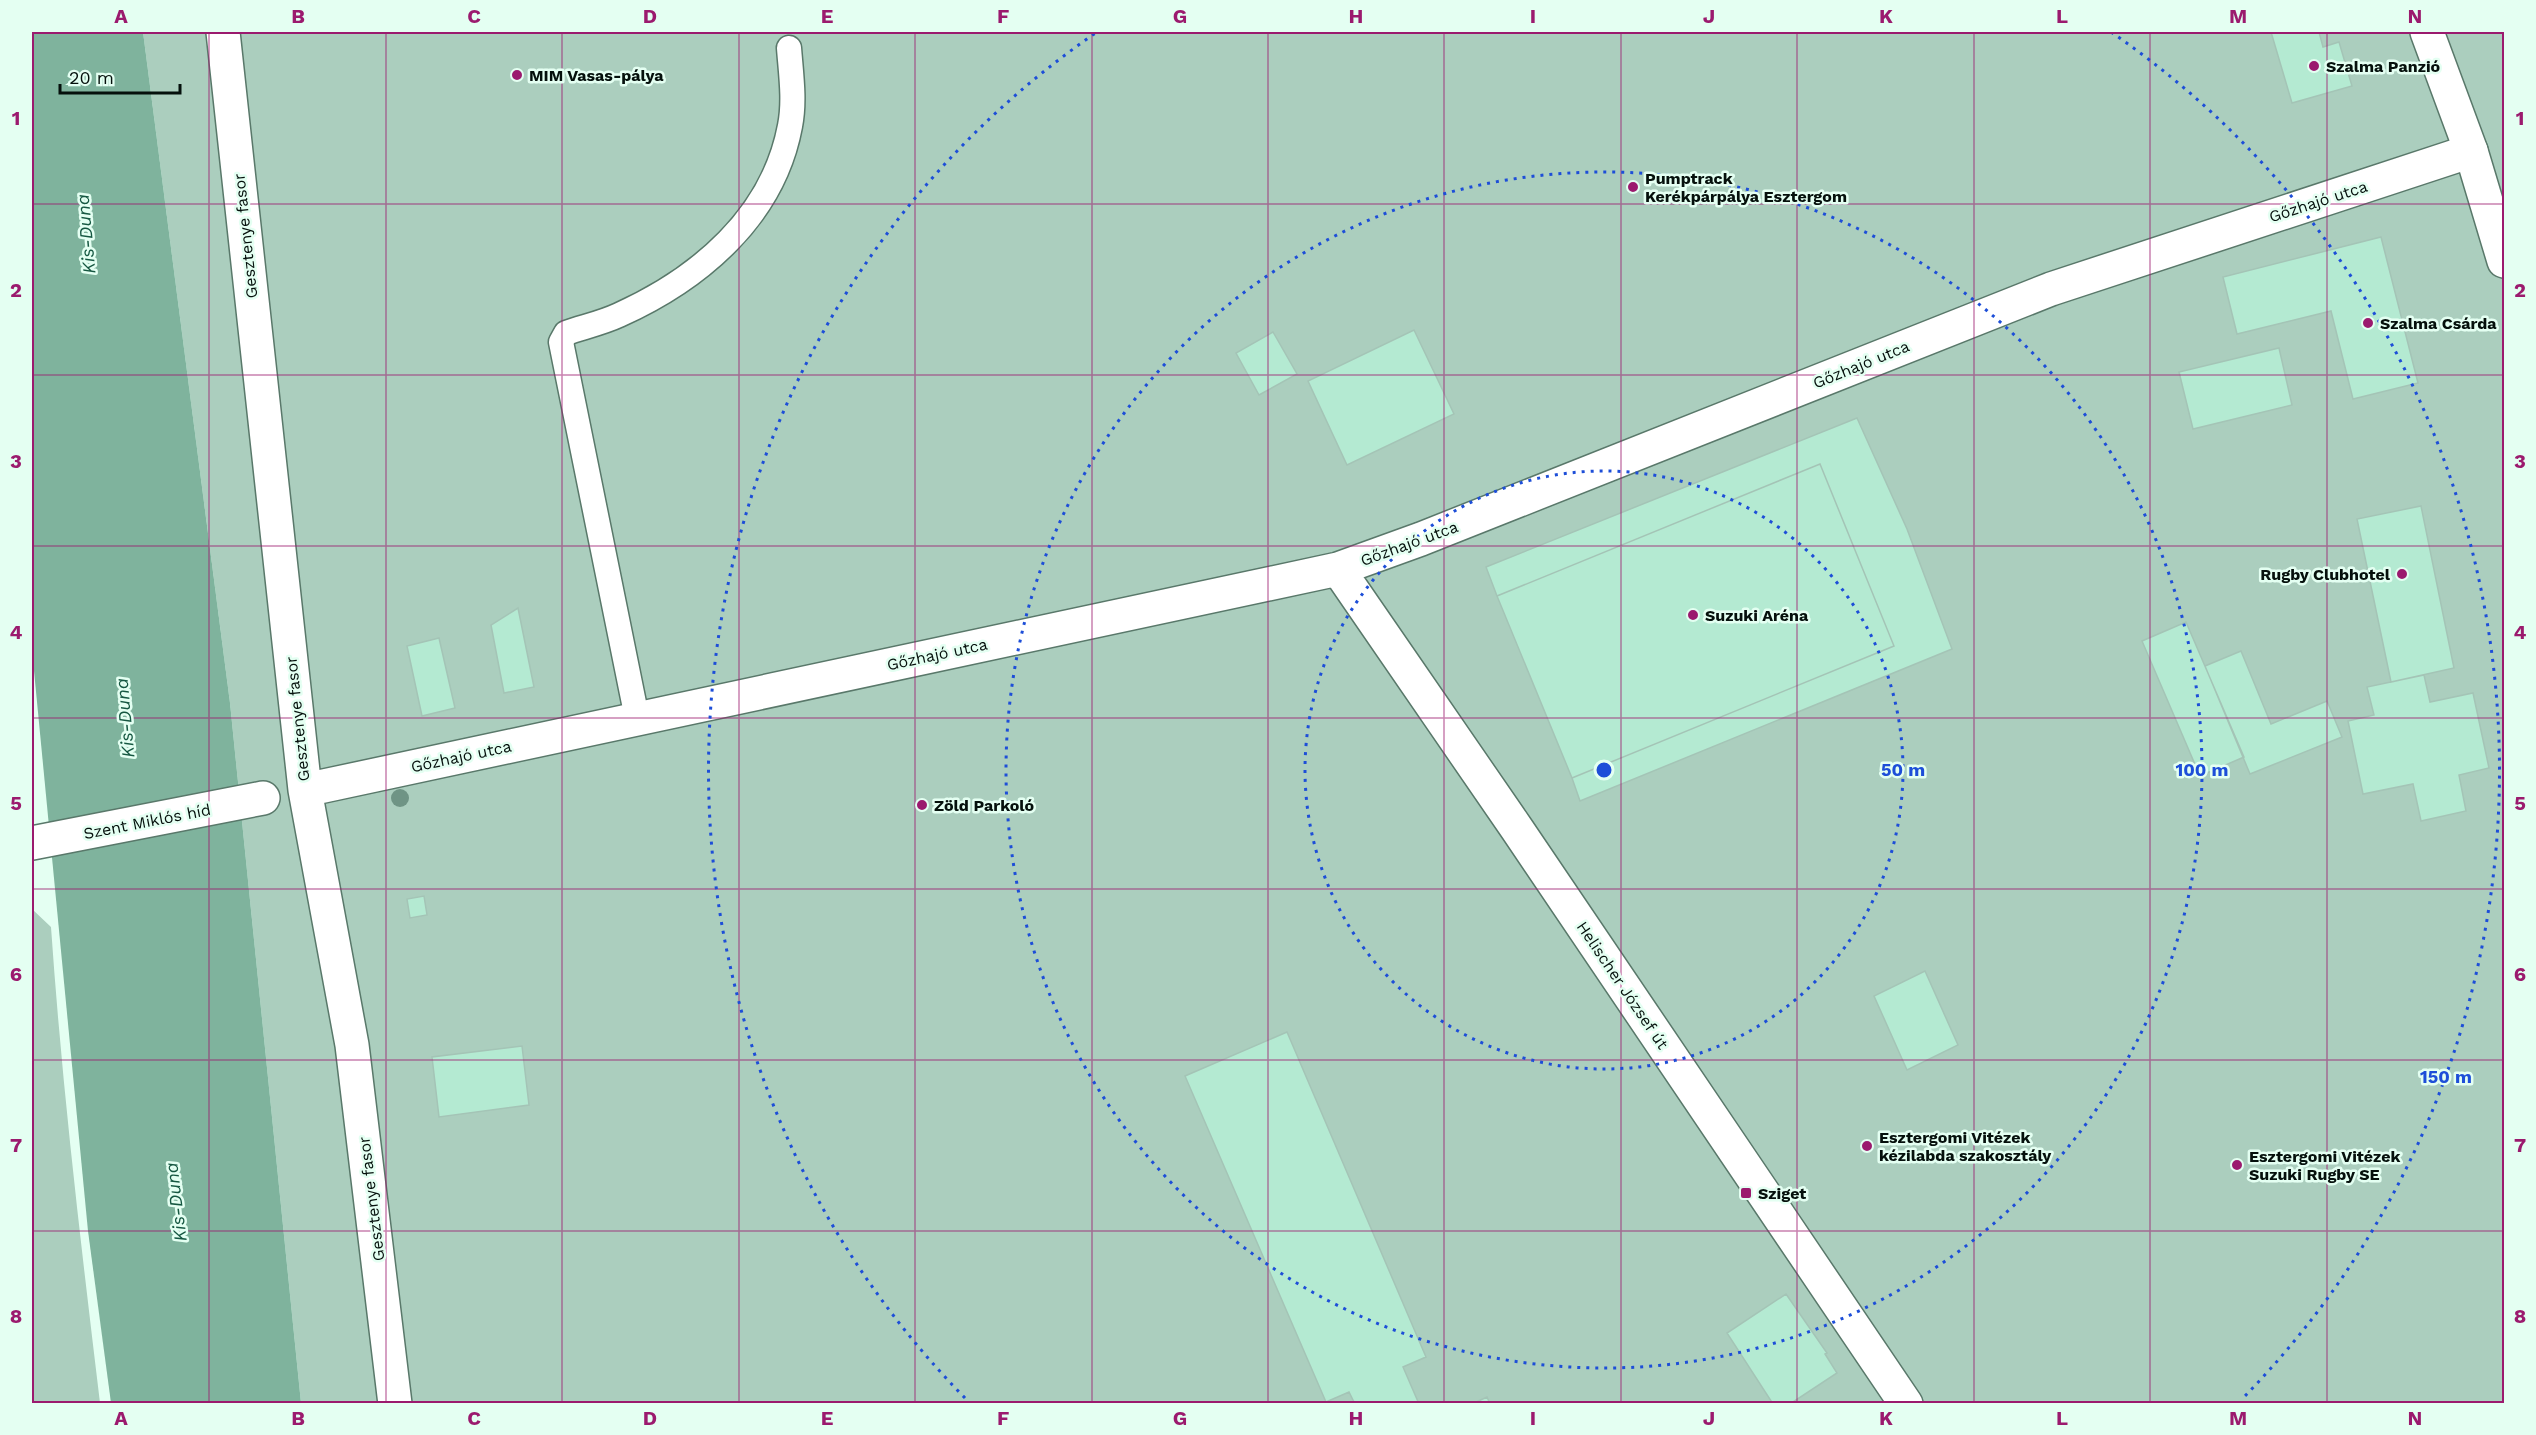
<svg xmlns="http://www.w3.org/2000/svg" width="2536" height="1435" viewBox="0 0 2536 1435" font-family="'Work Sans',sans-serif">
	<style>
		.green { fill: #abcebe }
		.water { fill: #7fb39d }
		.building { fill: #b4ead2; stroke: #a4c4b6; stroke-width: 1.5 }
		.lines { fill: none; stroke-linecap: round; stroke-linejoin: round }
		.service-casing { stroke: #59786a; stroke-width: 27 }
		.pedestrian-casing { stroke: #59786a; stroke-width: 36 }
		.minor-casing { stroke: #59786a; stroke-width: 36 }
		.secondary-casing { stroke: #59786a; stroke-width: 36 }
		.service { stroke: #fff; stroke-width: 24 }
		.pedestrian { stroke: #fff; stroke-width: 33 }
		.minor { stroke: #fff; stroke-width: 33 }
		.secondary { stroke: #fff; stroke-width: 33 }
		.tree { fill: #6f9485 }
		.grid { fill: none; stroke: #9b1a6e; stroke-width: 1.5; stroke-opacity: 0.55 }
		.ring { fill: none; stroke: #1d4ed8; stroke-width: 3; stroke-dasharray: 3 6 }
		.poi-dot { fill: #9b1a6e; stroke: #e4fff2; stroke-width: 2 }
		.labels { text-anchor: middle; stroke-width: 5; stroke-linejoin: round; paint-order: stroke }
		.poi-label { font-size: 16px; font-weight: bold; fill: #05100c; stroke: #e4fff2; text-anchor: start }
		.street-label { font-size: 16px; fill: #05100c; stroke: #e4fff2 }
		.water-label { font-size: 18px; font-style: italic; fill: #155741; stroke: #e4fff2 }
		.centre { fill: #1d4ed8; stroke: #e4fff2; stroke-width: 3 }
		.ring-label { font-size: 18px; text-anchor: middle; font-weight: bold; fill: #1d4ed8; stroke: #e4fff2; stroke-width: 5; stroke-linejoin: round; paint-order: stroke }
		.neatline { fill: none; stroke: #9b1a6e; stroke-width: 2 }
		.grid-label { font-size: 20px; text-anchor: middle; font-weight: bold; fill: #9b1a6e }
	</style>
	<rect width="100%" height="100%" fill="#e4fff2"/>
	<path class="green" d="M143 32H2504V1403H301L230 703Z
		M32 909 51 927C62 1087 81 1245 100 1403H32Z"/>
	<path class="water" d="M32 32H143L230 703 301 1403H111L88 1231 32 650Z"/>
	<path class="building" d="M2271 32H2319L2323 47 2339 42 2352 86 2292 103Z
		M2381 237 2418 383 2353 399 2331 311 2237 334 2223 277Z
		M1414 330 1454 414 1347 465 1308 381Z
		M1273 332 1297 374 1259 395 1236 353Z
		M2279 348 2292 405 2193 429 2179 372Z
		M1857 418 1907 529 1952 649 1580 801 1572 778 1894 646 1820 464 1497 596 1486 567Z
		M1820 464 1894 646 1572 778 1497 596Z
		M2421 506 2454 668 2391 682 2357 519Z
		M518 608 534 687 504 693 491 625Z
		M2186 622 2244 757 2200 776 2142 641Z
		M439 638 455 708 422 716 407 646Z
		M2241 651 2271 724 2327 701 2342 737 2250 774 2205 666Z
		M2424 675 2430 702 2473 693 2489 768 2459 775 2466 811 2421 821 2413 784 2363 794 2348 721 2374 715 2367 687Z
		M424 896 427 915 410 918 407 899Z
		M1925 971 1958 1045 1907 1070 1874 996Z
		M1287 1032 1426 1357 1403 1367 1419 1404H1355L1349 1392 1326 1402 1185 1076Z
		M522 1046 529 1105 439 1117 432 1057Z
		M1786 1294 1827 1353 1825 1354 1837 1373 1790 1404H1773L1727 1333Z
		M1487 1397 1490 1404H1472Z"/>
	<g class="lines">
		<defs>
			<path id="service" d="M637 718 561 342 566 333C583 327 602 323 619 315 699 279 773 217 790 126 795 101 791 74 789 48"/>
			<path id="pedestrian" d="M32 843 263 798"/>
			<path id="minor" d="M223 32 305 790 352 1045 395 1404
				M1338 569 1517 829 1906 1404
				M305 790 1338 569 1421 539 2051 289 2471 151"/>
			<path id="secondary" d="M2427 32 2471 151 2504 261"/>
		</defs>
		<use href="#service" class="service-casing"/>
		<use href="#pedestrian" class="pedestrian-casing"/>
		<use href="#minor" class="minor-casing"/>
		<use href="#secondary" class="secondary-casing"/>
		<use href="#service" class="service"/>
		<use href="#pedestrian" class="pedestrian"/>
		<use href="#minor" class="minor"/>
		<use href="#secondary" class="secondary"/>
	</g>
	<circle class="tree" cx="400" cy="798" r="9"/>
	<path class="grid" d="M209 32V1404M386 32V1404M562 32V1404M739 32V1404M915 32V1404M1092 32V1404M1268 32V1404M1444 32V1404M1621 32V1404M1797 32V1404M1974 32V1404M2150 32V1404M2327 32V1404M32 204H2504M32 375H2504M32 546H2504M32 718H2504M32 889H2504M32 1060H2504M32 1231H2504"/>
	<g class="ring">
		<circle cx="1604" cy="770" r="299"/>
		<circle cx="1604" cy="770" r="598"/>
		<path d="M965 1398A896 896 0 0 1 1097 32M2111 32A896 896 0 0 1 2243 1398"/>
	</g>
	<g class="poi-dot">
		<circle cx="2314" cy="66" r="6"/>
		<circle cx="517" cy="75" r="6"/>
		<circle cx="1633" cy="187" r="6"/>
		<circle cx="2368" cy="323" r="6"/>
		<circle cx="2402" cy="574" r="6"/>
		<circle cx="1693" cy="615" r="6"/>
		<circle cx="922" cy="805" r="6"/>
		<circle cx="1867" cy="1146" r="6"/>
		<circle cx="2237" cy="1165" r="6"/>
		<rect x="1740" y="1187" width="12" height="12" rx="3"/>
	</g>
	<g class="labels">
		<g class="poi-label">
			<text x="2326" y="72">Szalma Panzió</text>
			<text x="529" y="81">MIM Vasas-pálya</text>
			<text x="1645" y="184">Pumptrack<tspan x="1645" dy="18">Kerékpárpálya Esztergom</tspan></text>
			<text x="2380" y="329">Szalma Csárda</text>
			<text x="2390" y="580" text-anchor="end">Rugby Clubhotel</text>
			<text x="1705" y="621">Suzuki Aréna</text>
			<text x="934" y="811">Zöld Parkoló</text>
			<text x="1879" y="1143">Esztergomi Vitézek<tspan x="1879" dy="18">kézilabda szakosztály</tspan></text>
			<text x="2249" y="1162">Esztergomi Vitézek<tspan x="2249" dy="18">Suzuki Rugby SE</tspan></text>
			<text x="1758" y="1199">Sziget</text>
		</g>
		<g class="street-label">
			<text transform="translate(2318 201) rotate(-18)" y="6">Gőzhajó utca</text>
			<text transform="translate(245 236) rotate(-96)" y="6">Gesztenye fasor</text>
			<text transform="translate(1861 364) rotate(-22)" y="6">Gőzhajó utca</text>
			<text transform="translate(1409 543) rotate(-20)" y="6">Gőzhajó utca</text>
			<text transform="translate(937 654) rotate(-12)" y="6">Gőzhajó utca</text>
			<text transform="translate(297 719) rotate(-96)" y="6">Gesztenye fasor</text>
			<text transform="translate(461 756) rotate(-12)" y="6">Gőzhajó utca</text>
			<text transform="translate(147 821) rotate(-11)" y="6">Szent Miklós híd</text>
			<text transform="translate(1623 985) rotate(56)" y="6">Helischer József út</text>
			<text transform="translate(371 1199) rotate(-97)" y="6">Gesztenye fasor</text>
		</g>
		<g class="water-label">
			<text transform="translate(86 234) rotate(-95)" y="6">Kis-Duna</text>
			<text transform="translate(125 718) rotate(-95)" y="6">Kis-Duna</text>
			<text transform="translate(176 1202) rotate(-97)" y="6">Kis-Duna</text>
		</g>
	</g>
	<circle cx="1604" cy="770" r="9" class="centre"/>
	<g class="ring-label">
		<text x="1903" y="776">50 m</text>
		<text x="2202" y="776">100 m</text>
		<text x="2446" y="1083">150 m</text>
	</g>
	<rect width="2536" height="1435" fill="none" stroke="#e4fff2" stroke-width="66"/>
	<path d="M60 84v9h120v-9" fill="none" stroke="#05100c" stroke-width="3"/>
	<text x="69" y="84" font-size="18" fill="#05100c" stroke="#e4fff2" stroke-width="4.5" paint-order="stroke">20 m</text>
	<rect x="33" y="33" width="2470" height="1369" class="neatline"/>
	<g class="grid-label">
		<text x="121" y="23">A</text>
		<text x="298" y="23">B</text>
		<text x="474" y="23">C</text>
		<text x="650" y="23">D</text>
		<text x="827" y="23">E</text>
		<text x="1003" y="23">F</text>
		<text x="1180" y="23">G</text>
		<text x="1356" y="23">H</text>
		<text x="1533" y="23">I</text>
		<text x="1709" y="23">J</text>
		<text x="1886" y="23">K</text>
		<text x="2062" y="23">L</text>
		<text x="2238" y="23">M</text>
		<text x="2415" y="23">N</text>
		<text x="16" y="125">1</text>
		<text x="2520" y="125">1</text>
		<text x="16" y="297">2</text>
		<text x="2520" y="297">2</text>
		<text x="16" y="468">3</text>
		<text x="2520" y="468">3</text>
		<text x="16" y="639">4</text>
		<text x="2520" y="639">4</text>
		<text x="16" y="810">5</text>
		<text x="2520" y="810">5</text>
		<text x="16" y="981">6</text>
		<text x="2520" y="981">6</text>
		<text x="16" y="1152">7</text>
		<text x="2520" y="1152">7</text>
		<text x="16" y="1323">8</text>
		<text x="2520" y="1323">8</text>
		<text x="121" y="1425">A</text>
		<text x="298" y="1425">B</text>
		<text x="474" y="1425">C</text>
		<text x="650" y="1425">D</text>
		<text x="827" y="1425">E</text>
		<text x="1003" y="1425">F</text>
		<text x="1180" y="1425">G</text>
		<text x="1356" y="1425">H</text>
		<text x="1533" y="1425">I</text>
		<text x="1709" y="1425">J</text>
		<text x="1886" y="1425">K</text>
		<text x="2062" y="1425">L</text>
		<text x="2238" y="1425">M</text>
		<text x="2415" y="1425">N</text>
	</g>
</svg>
